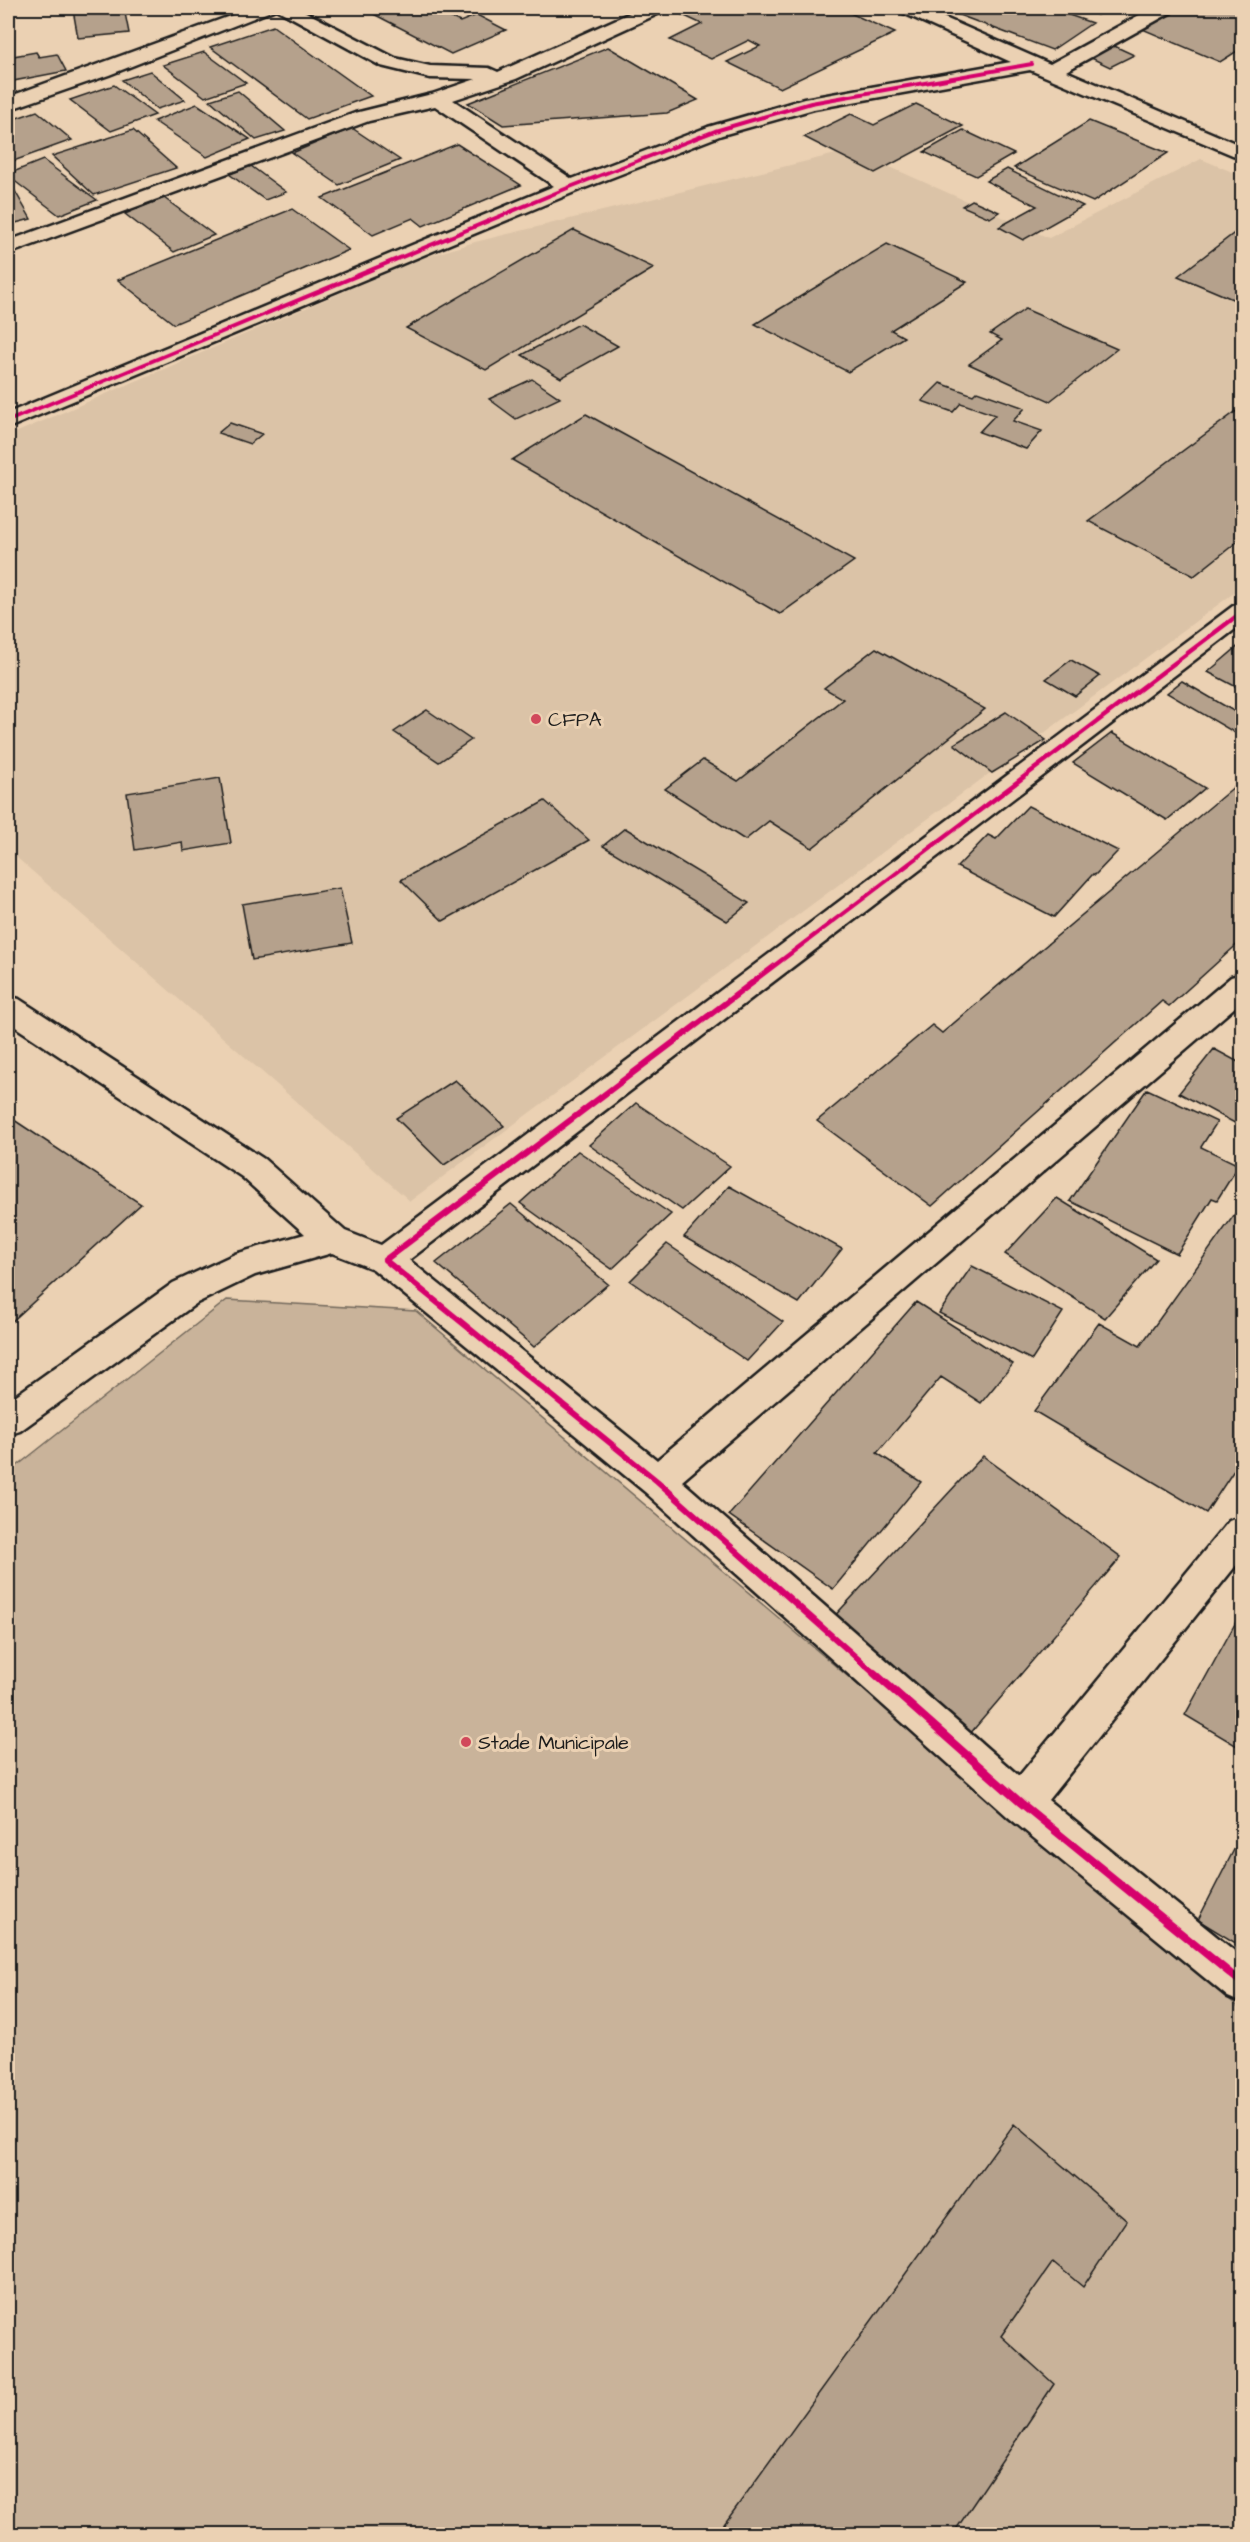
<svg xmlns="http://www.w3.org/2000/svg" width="1250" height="2542" viewBox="0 0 1250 2542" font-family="'Architects Daughter',sans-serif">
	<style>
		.built { fill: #dbc3a7 }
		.green { fill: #c9b39a; stroke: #72685b; stroke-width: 1.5 }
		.building { fill: #b5a18c; stroke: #1c1c1c; stroke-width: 1.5 }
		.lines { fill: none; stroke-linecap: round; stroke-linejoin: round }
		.minor-casing { stroke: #1c1c1c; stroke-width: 5 }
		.minor { fill: #ebd1b3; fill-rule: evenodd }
		.cycleway-far3-casing { stroke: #ebd1b3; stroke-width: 6 }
		.cycleway-far2-casing { stroke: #ebd1b3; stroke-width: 8 }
		.cycleway-far1-casing { stroke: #ebd1b3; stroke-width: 10 }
		.cycleway-casing { stroke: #ebd1b3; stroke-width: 11 }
		.cycleway-far3 { stroke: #d6006c; stroke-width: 4 }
		.cycleway-far2 { stroke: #d6006c; stroke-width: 4.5 }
		.cycleway-far1 { stroke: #d6006c; stroke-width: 6 }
		.cycleway { stroke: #d6006c; stroke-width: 8 }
		.poi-dot { fill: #d1495b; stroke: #ebd1b3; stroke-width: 2 }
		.labels { text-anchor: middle; stroke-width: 6; stroke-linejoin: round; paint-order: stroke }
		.poi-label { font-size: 20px; fill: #1c1c1c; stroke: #ebd1b3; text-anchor: start }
	</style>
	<rect width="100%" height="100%" fill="#ebd1b3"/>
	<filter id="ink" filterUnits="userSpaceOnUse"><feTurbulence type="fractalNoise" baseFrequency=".0167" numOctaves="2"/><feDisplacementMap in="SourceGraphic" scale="12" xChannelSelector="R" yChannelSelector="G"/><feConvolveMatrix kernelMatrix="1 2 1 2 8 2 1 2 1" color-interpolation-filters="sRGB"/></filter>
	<g filter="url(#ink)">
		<path class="built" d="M852 150 1049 238 1201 159 1242 176V587L410 1201 8 850V436L420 259 475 242Z"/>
		<path class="green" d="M227 1300 416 1311 1242 2010V2534H8V1473Z"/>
		<path class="building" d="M94 8H124L129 33 78 38 73 10Z
			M362 8H440L435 10 460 22 477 15 506 30 451 54Z
			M686 8H839L895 33 780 88 727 62 760 46 749 40 711 59 670 40 702 24 676 12Z
			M955 8H1049L1092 23 1052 50 951 12 957 8Z
			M1080 8H1110L1097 15Z
			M1178 8H1242V48L1220 62 1140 28Z
			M273 26 371 96 307 119 210 47Z
			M1110 44 1134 55 1110 67 1087 56Z
			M608 47 698 100 667 113 503 125 468 103Z
			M36 52 39 57 57 54 66 71 8 82V57Z
			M204 52 246 83 205 97 163 65Z
			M150 71 185 100 157 109 122 80Z
			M114 85 155 115 111 131 70 100Z
			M238 91 285 131 256 140 210 100Z
			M197 104 250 139 207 157 154 121Z
			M916 104 963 126 875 173 804 137 851 114 874 125Z
			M37 111 72 140 8 163V121Z
			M1089 121 1168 153 1093 202 1014 168Z
			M352 128 400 160 339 185 292 153Z
			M133 130 176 168 94 195 52 156Z
			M963 130 1014 154 976 176 924 152Z
			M457 144 521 185 423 226 413 218 373 235 322 198Z
			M43 160 97 200 59 215 8 176V174Z
			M251 166 286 192 265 200 229 174Z
			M1007 169 1083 206 1023 240 999 227 1037 206 986 181Z
			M8 179 31 219 8 225Z
			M164 198 214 235 174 252 125 214Z
			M972 200 999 212 990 218 962 206Z
			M292 209 349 250 174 324 118 280Z
			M1241 228 1242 303 1178 276Z
			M574 230 654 268 486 370 406 328Z
			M887 244 967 282 891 330 904 337 848 372 755 324Z
			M1025 309 1117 349 1050 401 969 364 1002 340 990 334Z
			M579 324 618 346 561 378 522 355Z
			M532 379 560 398 516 419 489 399Z
			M940 383 973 395 977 391 1025 408 1013 421 1042 431 1026 449 979 432 995 415 961 403 953 412 922 401Z
			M1242 407V538L1194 576 1088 521Z
			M586 414 854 561 780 614 512 460Z
			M230 423 262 434 250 444 218 433Z
			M1242 643V690L1208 672Z
			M876 648 985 709 812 848 769 821 745 840 665 789 703 760 738 781 843 699 824 688Z
			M1071 660 1100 676 1075 696 1046 679Z
			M1182 681 1242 716V737L1167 693Z
			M427 710 471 740 439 762 394 732Z
			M1006 712 1046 740 992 773 954 744Z
			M1112 733 1205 788 1167 820 1073 763Z
			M220 778 231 843 183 851 182 842 135 850 127 793Z
			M1242 780V940L1169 1006 1162 1001 932 1206 817 1121 932 1025 942 1033Z
			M545 801 589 840 443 921 401 880Z
			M1028 806 1118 851 1095 875 1093 874 1054 917 957 867 988 835 996 839Z
			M625 828 749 903 727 921 603 846Z
			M340 888 352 943 252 960 242 904Z
			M1214 1049 1242 1064V1127L1179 1093Z
			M455 1080 504 1126 444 1165 396 1118Z
			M1147 1089 1217 1122 1201 1147 1239 1165 1217 1200 1212 1198 1177 1254 1070 1201Z
			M636 1103 730 1166 682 1210 589 1145Z
			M8 1116 141 1204 8 1325Z
			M578 1151 671 1214 612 1269 520 1203Z
			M729 1186 842 1249 799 1303 684 1237Z
			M1057 1198 1156 1259 1105 1318 1005 1254Z
			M511 1204 608 1284 534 1347 436 1263Z
			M1242 1204V1458L1206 1513 1034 1411 1099 1323 1140 1346Z
			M667 1244 783 1322 747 1361 630 1281Z
			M972 1266 1063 1312 1032 1360 939 1313Z
			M916 1302 1013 1364 981 1403 941 1377 877 1453 921 1482 833 1589 729 1515Z
			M983 1456 1121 1557 969 1735 829 1622Z
			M1242 1611V1749L1185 1715Z
			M1242 1834V1947L1198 1920Z
			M1014 2124 1127 2221 1083 2287 1053 2262 1001 2336 1054 2384 953 2534H717Z"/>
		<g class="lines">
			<defs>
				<path id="minor" d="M252 8H298L395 58 430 66 489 68 498 72 641 8H664L662 12 516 79 453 100 572 179 708 127 804 99 1011 62 901 12 899 8H922L1050 64 1152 8H1174L1172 12 1066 71 1242 146V159L1030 70 814 109 722 135 577 191 8 428V413L554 186 435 106 369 121 8 254V241L355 113 432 94 476 79 430 78 381 66 276 9 109 75 8 110V97Z
					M1242 604V624L409 1260 657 1460 1231 977 1242 974V1001L682 1481 1019 1776 1229 1521 1242 1516V1558L1048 1800 1242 1957V2003L1228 1997 1007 1816 645 1492 373 1269 332 1253 255 1275 197 1303 20 1431 8 1435V1401L173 1283 235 1254 305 1234 242 1177 8 1022V996L19 999 264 1159 345 1231 381 1245 1233 606Z"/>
			</defs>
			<use href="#minor" class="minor-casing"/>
			<use href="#minor" class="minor"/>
			<defs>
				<path id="cycleway-far3" d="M8 421 570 187 715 131 811 103 1032 64"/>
				<path id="cycleway-far2" d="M750 984 1242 612"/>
				<path id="cycleway-far1" d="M752 983 385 1260 657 1481 875 1674"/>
				<path id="cycleway" d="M874 1673 1021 1803 1242 1983"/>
			</defs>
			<use href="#cycleway-far3" class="cycleway-far3-casing"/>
			<use href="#cycleway-far2" class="cycleway-far2-casing"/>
			<use href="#cycleway-far1" class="cycleway-far1-casing"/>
			<use href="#cycleway" class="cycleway-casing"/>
			<use href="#cycleway-far3" class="cycleway-far3"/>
			<use href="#cycleway-far2" class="cycleway-far2"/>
			<use href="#cycleway-far1" class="cycleway-far1"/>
			<use href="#cycleway" class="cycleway"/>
		</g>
	</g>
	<g class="poi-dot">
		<circle cx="536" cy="719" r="6"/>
		<circle cx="466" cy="1742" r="6"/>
	</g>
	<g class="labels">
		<g class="poi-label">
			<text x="548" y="726">CFPA</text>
			<text x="478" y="1749">Stade Municipale</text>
		</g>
	</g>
	<rect width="1250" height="2542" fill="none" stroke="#ebd1b3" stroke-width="30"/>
	<rect x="15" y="15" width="1220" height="2512" fill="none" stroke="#1c1c1c" stroke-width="2" filter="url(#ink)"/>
</svg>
